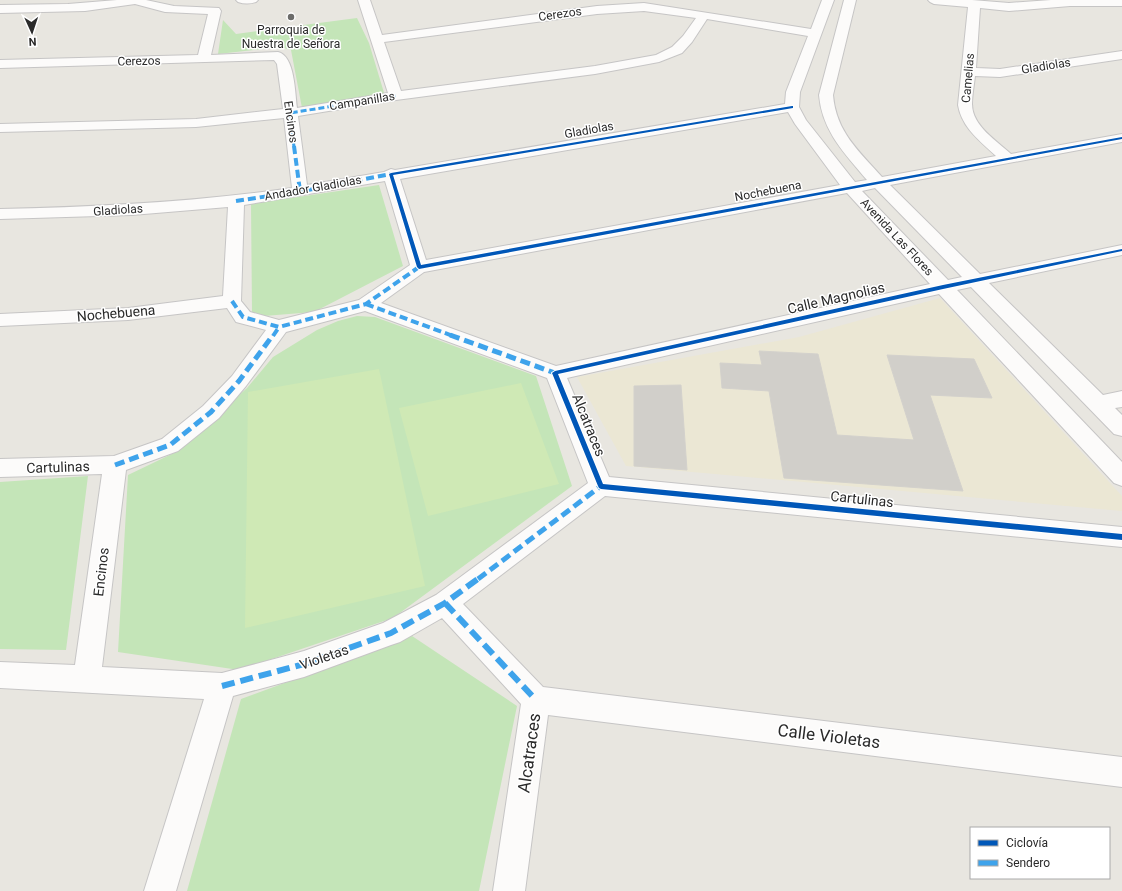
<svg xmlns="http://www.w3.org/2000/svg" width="1122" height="891" viewBox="0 0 1122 891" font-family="Roboto,sans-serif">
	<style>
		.education { fill: #ebe7d4 }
		.green { fill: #c4e5b8 }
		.pitch { fill: #cfe9b5 }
		.building { fill: #d1cfca; stroke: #d3d1cc }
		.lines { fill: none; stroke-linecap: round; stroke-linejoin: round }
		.minor-casing { stroke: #c6c5c5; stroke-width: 2 }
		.minor { fill: #fcfbfa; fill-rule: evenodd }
		.quiet-far3 { stroke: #3ea3eb; stroke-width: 3; stroke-dasharray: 6 3; stroke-linecap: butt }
		.quiet-far2 { stroke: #3ea3eb; stroke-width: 4; stroke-dasharray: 8 4; stroke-linecap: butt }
		.quiet-far1 { stroke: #3ea3eb; stroke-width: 5; stroke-dasharray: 10 5; stroke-linecap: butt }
		.quiet { stroke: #3ea3eb; stroke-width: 6; stroke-dasharray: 13 6; stroke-linecap: butt }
		.cycleway-casing { stroke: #fff; stroke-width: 2 }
		.cycleway { fill: #0057b8; fill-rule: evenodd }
		.poi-dot { fill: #6c6c6a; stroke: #fff; stroke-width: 1.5 }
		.labels { text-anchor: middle; stroke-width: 3; stroke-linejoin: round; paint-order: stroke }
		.far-street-label { font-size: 12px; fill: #2a2a2a; stroke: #fff }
		.far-poi-label { font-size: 12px; fill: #2a2a2a; stroke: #fff }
		.street-label { font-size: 14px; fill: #2a2a2a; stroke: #fff }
		.near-street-label { font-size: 17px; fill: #2a2a2a; stroke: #fff }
	</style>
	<rect width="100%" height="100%" fill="#e8e6e0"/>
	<path class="education" d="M940 298 1122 496V511L626 466 577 377 799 337Z"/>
	<path class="green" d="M357 18 369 43 385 96 302 108 291 50 280 47 218 54 223 20 236 34Z
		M379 185 403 266 314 312 264 316 252 312 251 204Z
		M357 316 375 317 536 376 572 486 393 618 239 670 118 652 128 475 178 451 247 388 273 357 317 330 338 321Z
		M88 476 66 650 0 649V482Z
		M412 636 517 706 479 891H187L241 699Z"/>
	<path class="pitch" d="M379 369 425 586 245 628 248 392Z
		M521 383 559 484 428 516 399 408Z"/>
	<path class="building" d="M759 351 818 354 837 435 914 440 887 355 974 359 992 398 930 395 963 491 784 478 769 391 722 388 720 363 762 365Z
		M681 385 687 470 634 466V386Z"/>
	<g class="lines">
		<defs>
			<path id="minor" d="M117 0H146L174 6 219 8 221 11 211 55 278 52C295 56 295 93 297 108L388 93 358 0H370L382 35 597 6 644 3 811 29 822 0H834L800 92 799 107 806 120 855 182 867 180C845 154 822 131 819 95L844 0H856L833 95C836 132 859 151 882 177L996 156C980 141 962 128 958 105L968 7 934 4 930 2 928 0H972L1009 3 1051 0H1122V6H1070L1009 11 980 8 976 68 1000 69 1122 51V59L1000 77 975 76C974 85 972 95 972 104 972 126 997 141 1011 154L1122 134V142L890 185 980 274 1122 245V255L989 283 1103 395 1122 391V407L1115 408 1122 415V436L1114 434 971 287 957 290 1122 462V486L1114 483 939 294 567 378 609 477 1122 527V547L605 496 463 604 543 687 1122 757V787L548 715 525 891H493L521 704 442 618 400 642 391 645 304 677 233 696 176 891H144L204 699 0 688V662L75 665 102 474 0 477V459L114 456 162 439 203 406 232 376 266 330 236 322 227 308 128 320 0 326V314L128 308 223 296 228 207 132 215 0 219V209C98 207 195 202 292 188L284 118 196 127 0 132V124L196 119 283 109 277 64 274 60 0 68V60L198 55 208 14 165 12 135 4 85 11 0 13V5L68 4ZM644 11 696 18 683 36 672 47 656 55 595 66 401 91 384 42 597 14ZM707 19 808 36 786 92 785 104 395 170 391 169 384 172 307 185 298 116 396 100 595 74 659 62 682 53 692 42ZM788 112 795 124 840 185 426 260 400 179ZM385 181 410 265 359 300 279 320 250 312 241 301 244 205ZM875 188 962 277 948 280 862 191ZM847 193 930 284 556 366 381 303 424 272ZM365 311 547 378 588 483 436 595 383 623 304 651 222 673 102 667 126 470 178 451 219 418 246 386 286 332Z
				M236 0H258L256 2C250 4 244 4 238 2Z"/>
		</defs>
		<use href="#minor" class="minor-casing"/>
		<use href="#minor" class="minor"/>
		<path class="quiet-far3" d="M294 147 290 113 396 96"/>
		<path class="quiet-far2" d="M294 146 300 191
			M236 201 308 190 391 174
			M232 301 243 317 279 327 366 304 419 267
			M366 304 453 336
			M273 336 279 327"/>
		<path class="quiet-far1" d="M450 335 555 373
			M115 465 170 445 211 412 239 381 273 335
			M478 579 601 486"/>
		<path class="quiet" d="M445 603 536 700
			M222 686 304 664 391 633 445 603 479 578"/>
		<defs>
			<path id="cycleway" d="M792 106H793V108L393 175 421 265 1122 137V139L419 269 417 267 389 174 391 173Z
				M1122 249V251L943 289 558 374 603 484 1122 534V540L601 489 599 488 598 486 552 373 555 371 943 285Z"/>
		</defs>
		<use href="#cycleway" class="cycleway-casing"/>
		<use href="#cycleway" class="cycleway"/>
	</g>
	<circle class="poi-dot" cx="291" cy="17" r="4"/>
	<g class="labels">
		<g class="far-street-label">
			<text transform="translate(560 14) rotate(-8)" y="4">Cerezos</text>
			<text transform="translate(139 61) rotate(-1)" y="4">Cerezos</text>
			<text transform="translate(1046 66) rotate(-9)" y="4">Gladiolas</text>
			<text transform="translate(968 78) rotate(-85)" y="4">Camelias</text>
			<text transform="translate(362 101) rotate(-9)" y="4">Campanillas</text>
			<text transform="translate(291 122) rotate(82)" y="4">Encinos</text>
			<text transform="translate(589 130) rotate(-10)" y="4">Gladiolas</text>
			<text transform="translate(313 188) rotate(-10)" y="4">Andador Gladiolas</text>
			<text transform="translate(768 191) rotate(-11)" y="4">Nochebuena</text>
			<text transform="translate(118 210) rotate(-4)" y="4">Gladiolas</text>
			<text transform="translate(897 237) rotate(47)" y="4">Avenida Las Flores</text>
		</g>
		<g class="far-poi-label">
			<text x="291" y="34">Parroquia de<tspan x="291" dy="14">Nuestra de Señora</tspan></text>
		</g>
		<g class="street-label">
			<text transform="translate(836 298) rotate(-13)" y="5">Calle Magnolias</text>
			<text transform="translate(116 313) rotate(-5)" y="5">Nochebuena</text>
			<text transform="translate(589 425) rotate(68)" y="5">Alcatraces</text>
			<text transform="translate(58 467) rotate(-2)" y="5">Cartulinas</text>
			<text transform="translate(862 499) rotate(6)" y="5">Cartulinas</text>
			<text transform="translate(101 572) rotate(-83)" y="5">Encinos</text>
			<text transform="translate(324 657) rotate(-19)" y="5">Violetas</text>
		</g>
		<g class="near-street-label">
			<text transform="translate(829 736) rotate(7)" y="6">Calle Violetas</text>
			<text transform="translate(529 753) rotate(-82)" y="6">Alcatraces</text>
		</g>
	</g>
	<rect x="970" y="827" width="140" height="52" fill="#ffffff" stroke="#aaaaaa"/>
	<rect x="978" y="840" width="20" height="6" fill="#0057b8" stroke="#aaaaaa"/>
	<text x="1006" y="847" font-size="12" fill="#2a2a2a">Ciclovía</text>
	<rect x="978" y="860" width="20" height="6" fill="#3ea3eb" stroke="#aaaaaa"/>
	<text x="1006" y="867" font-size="12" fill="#2a2a2a">Sendero</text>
	<g transform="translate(32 32) rotate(177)" stroke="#ffffff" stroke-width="3" paint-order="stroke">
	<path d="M0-3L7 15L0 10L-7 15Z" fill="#2a2a2a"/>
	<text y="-6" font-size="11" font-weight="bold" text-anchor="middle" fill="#2a2a2a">N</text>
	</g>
</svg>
